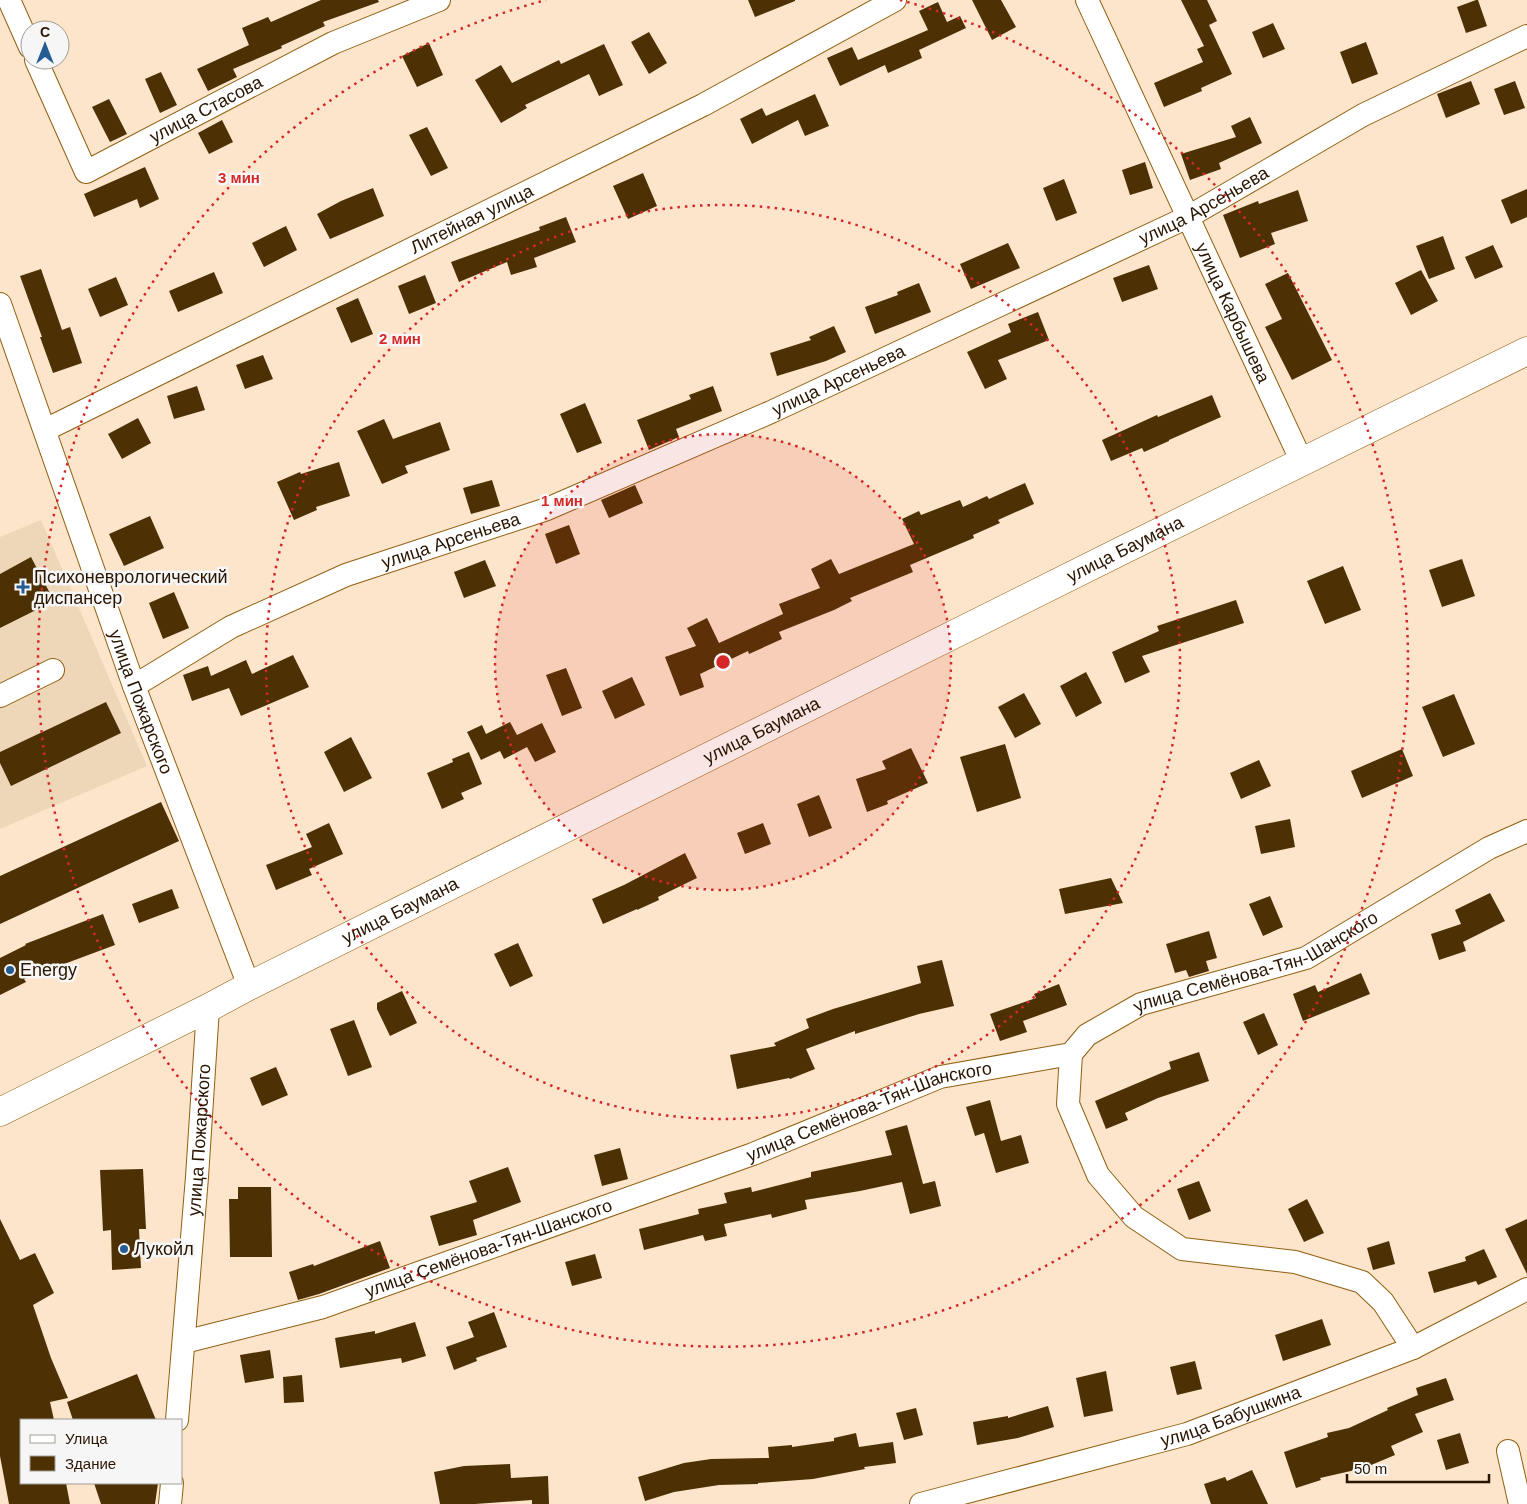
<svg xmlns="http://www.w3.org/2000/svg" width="1527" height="1504" viewBox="0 0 1527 1504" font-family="Helvetica,sans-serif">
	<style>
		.built { fill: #eed6b9 }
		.building { fill: #4d3104 }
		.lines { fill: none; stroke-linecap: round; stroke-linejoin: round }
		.minor-casing { stroke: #905f10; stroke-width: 24 }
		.primary-casing { stroke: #905f10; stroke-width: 29 }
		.minor { stroke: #fff; stroke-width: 22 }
		.primary { stroke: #fff; stroke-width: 28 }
		.ring { fill: none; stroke: #d62828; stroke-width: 2.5; stroke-dasharray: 2.5 5 }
		.poi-dot { fill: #265c94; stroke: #f6f6f6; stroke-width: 2 }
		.labels { text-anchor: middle; stroke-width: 5; stroke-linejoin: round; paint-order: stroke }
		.street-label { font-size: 18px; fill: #291500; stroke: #f6f6f6 }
		.poi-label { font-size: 18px; fill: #291500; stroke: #f6f6f6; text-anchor: start }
		.centre { fill: #d62828; stroke: #f6f6f6; stroke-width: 2.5 }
		.ring-label { font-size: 15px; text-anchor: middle; font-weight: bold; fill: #d62828; stroke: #f6f6f6; stroke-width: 5; stroke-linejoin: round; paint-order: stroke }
	</style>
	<rect width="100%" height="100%" fill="#fce5cb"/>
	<path class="built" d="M41 520 147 766 0 829V537Z"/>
	<path class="building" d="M321 0H378L379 2 323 22 325 26 281 46 282 48 233 69 237 77 208 91 197 69 249 45 242 28 268 17 271 22Z
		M748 0H795V1L755 17Z
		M972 0H1001L1016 27 992 40Z
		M1181 0H1207L1217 21 1209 25 1232 74 1201 88 1202 91 1164 107 1154 83 1203 62 1197 49 1204 46Z
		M1476 0H1478L1487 26 1466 33 1457 7Z
		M938 2 947 22 960 16 966 28 919 50 922 58 888 73 885 65 840 86 827 58 852 47 858 60 928 30 919 11Z
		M1273 23 1285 49 1263 58 1252 32Z
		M649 32 667 63 649 74 631 42Z
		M1366 42 1378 74 1352 84 1340 52Z
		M429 43 443 75 417 87 402 56Z
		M604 44 623 85 599 96 589 74 525 105 527 108 501 123 475 80 501 65 512 83 559 60 561 64Z
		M161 72 177 105 160 113 145 79Z
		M1471 81 1480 104 1446 118 1437 94Z
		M1515 81 1525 108 1504 115 1494 89Z
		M815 94 829 126 805 136 798 120 752 144 740 119 762 108 766 116Z
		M109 99 127 134 110 142 92 107Z
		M1250 117 1262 143 1219 163 1221 169 1190 180 1181 154 1236 137 1231 126Z
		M222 120 233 142 209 154 198 133Z
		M427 127 448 168 431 176 409 135Z
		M1145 162 1153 188 1130 195 1122 170Z
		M145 167 159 199 140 208 137 199 94 217 84 194Z
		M643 173 657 206 628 219 613 186Z
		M1064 179 1077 213 1056 221 1043 188Z
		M373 188 384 216 330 239 317 214 341 201Z
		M1527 189V217L1511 224 1501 200Z
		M1298 190 1308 221 1271 233 1275 244 1240 258 1223 215 1258 201 1259 204Z
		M566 217 576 242 534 258 537 267 511 275 507 262 459 282 451 262 540 230 539 227Z
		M286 226 297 250 264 267 252 243Z
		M1443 236 1455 269 1429 279 1416 246Z
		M1008 243 1020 268 971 289 960 264Z
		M1493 245 1503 267 1475 279 1465 257Z
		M1149 265 1158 289 1122 302 1113 278Z
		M41 269 62 330 70 327 82 363 53 373 40 337H42L20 276Z
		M1421 270 1438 301 1411 315 1395 283Z
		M214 272 223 293 178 312 169 291Z
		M1288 273 1332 360 1292 380 1265 327 1282 319 1265 284Z
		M425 275 436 303 409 314 398 286Z
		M116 277 128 305 100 317 88 289Z
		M919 283 931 312 875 334 865 307 898 295 897 292Z
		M358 298 373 334 351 343 336 308Z
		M1038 312 1049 340 998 360 1007 379 985 389 967 352 1011 332 1008 324Z
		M834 326 846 352 826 361 777 376 770 353 811 340 809 337Z
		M263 355 273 379 245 389 236 365Z
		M197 386 205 410 174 419 167 396Z
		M713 386 722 411 676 429 679 437 649 450 637 420 691 399 689 395Z
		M1212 395 1221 417 1169 440V441L1144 452 1142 448 1111 461 1102 440 1157 415 1158 417Z
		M585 403 602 443 577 453 560 414Z
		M138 418 151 443 122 459 108 434Z
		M384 419 393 439 440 422 450 450 405 466 408 473 382 484 357 431Z
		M339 462 350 496 316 507 317 510 294 520 277 482 300 472 301 474Z
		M492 480 500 506 471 514 463 488Z
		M1025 483 1034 504 998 520 1000 523 973 535 974 538 910 565 913 572 850 598 852 601 834 610 779 632 782 639 749 654 748 651 700 674 704 687 680 696 665 657 696 646 687 628 707 618 719 643 783 614 779 604 820 588 811 569 831 559 839 574 914 544 902 519 919 511 921 515 960 500 963 507 987 496 989 499Z
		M635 485 643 503 609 518 601 500Z
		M150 516 164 548 124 566 109 534Z
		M569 525 580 554 556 564 545 534Z
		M31 557 54 601 0 628V574Z
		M1462 559 1475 596 1442 607 1429 570Z
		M485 560 496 586 464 598 454 572Z
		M1343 566 1361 610 1325 624 1307 581Z
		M174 592 189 628 163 639 149 603Z
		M1236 600 1244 623 1142 656 1150 672 1125 683 1112 652 1159 631 1157 626Z
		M293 655 309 687 241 716 229 688 192 701 183 675 208 666 211 676 246 660 252 674Z
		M566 668 582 708 562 716 546 675Z
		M1086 672 1102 703 1076 717 1060 686Z
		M632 677 645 705 615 719 602 691Z
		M1024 693 1041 724 1015 738 998 707Z
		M1454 694 1475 744 1443 757 1422 707Z
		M106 702 121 733 11 786 0 763V752Z
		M510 722 517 735 542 723 556 752 535 762 527 747 504 759 500 751 481 760 467 732 482 725 486 734Z
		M351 737 372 778 344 792 324 752Z
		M1005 744 1021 798 977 812 960 757Z
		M911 748 928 783 887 801 888 804 867 812 856 779 886 769 882 761Z
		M1402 749 1413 776 1362 798 1351 771Z
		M469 752 482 784 461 793 464 799 442 809 427 773 453 762 452 759Z
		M1259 760 1271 786 1241 799 1230 773Z
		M819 795 832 828 809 837 797 804Z
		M161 802 179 841 0 924V876Z
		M1290 819 1295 847 1261 854 1255 826Z
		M329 823 343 854 309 869 312 875 276 890 266 865 312 847 306 834Z
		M763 823 771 844 745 854 737 833Z
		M685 853 697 878 658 897 659 900 637 910V909L603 924 592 899 624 885Z
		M1111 878 1123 903 1065 914 1059 889Z
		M172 889 179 908 139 923 132 904Z
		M1490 893 1505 921 1463 942 1466 951 1439 960 1431 934 1461 924 1455 910Z
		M1270 896 1283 927 1263 936 1249 904Z
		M103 914 115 945 24 979 26 982 0 995V958L26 945 25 944Z
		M1209 931 1217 958 1206 961 1209 971 1189 977 1186 970 1175 973 1166 944Z
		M518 943 533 976 510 987 494 954Z
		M942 960 954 1006 919 1014 855 1034V1031L806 1049 815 1069 790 1079 789 1078 737 1089 730 1055 776 1046 774 1043 809 1028 806 1019 833 1009 921 983 917 966Z
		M1361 973 1370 994 1303 1021 1293 994 1315 985 1318 992Z
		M1059 984 1067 1005 1023 1021 1027 1032 1000 1041 990 1014 1036 998 1034 994Z
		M402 991 417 1023 390 1036 377 1009V1003Z
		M1264 1013 1278 1045 1258 1055 1243 1022Z
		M354 1020 372 1067 348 1076 330 1029Z
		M1199 1052 1209 1081 1158 1098 1125 1113 1128 1120 1106 1129 1095 1101 1171 1069 1169 1062Z
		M276 1067 288 1095 262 1106 250 1078Z
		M990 1100 1001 1141 1021 1135 1029 1163 996 1173 984 1133 975 1136 966 1107Z
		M907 1125 923 1184 935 1181 941 1206 910 1214 902 1182 860 1191 805 1200 807 1209 772 1218 771 1214 724 1224 727 1236 705 1241 703 1235 644 1250 639 1229 699 1214 698 1209 727 1203 724 1193 751 1187 752 1192 811 1177V1172L892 1155 885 1131Z
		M620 1148 628 1179 602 1186 594 1155Z
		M508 1167 521 1202 473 1220 477 1235 439 1246 430 1216 477 1202 469 1181Z
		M143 1169 146 1229H139L141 1268 112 1270 111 1230 103 1231 100 1170Z
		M1199 1181 1211 1211 1189 1220 1177 1189Z
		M238 1187H271L272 1257H230L229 1199H238Z
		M1307 1199 1324 1233 1304 1242 1288 1209Z
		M0 1219 20 1260 35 1253 54 1293 33 1305 51 1358 68 1398 50 1402 54 1420H21V1483H66L70 1504H9L0 1456Z
		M1527 1219V1274L1505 1229Z
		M380 1241 390 1268 319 1294 298 1300 289 1272 313 1264 314 1266Z
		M1389 1241 1395 1264 1373 1270 1367 1248Z
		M1484 1249 1497 1277 1478 1285 1476 1281 1434 1293 1428 1272 1466 1261 1465 1257Z
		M595 1254 602 1278 572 1286 565 1262Z
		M494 1312 507 1347 476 1358 477 1361 454 1370 446 1347 474 1337 468 1322Z
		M1322 1319 1331 1345 1283 1361 1275 1335Z
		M415 1322 426 1356 402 1363 401 1358 340 1368 335 1338 375 1331V1334Z
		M270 1350 274 1378 245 1383 240 1355Z
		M1195 1361 1202 1389 1177 1395 1170 1367Z
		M1106 1371 1113 1411 1084 1417 1076 1378Z
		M137 1374 156 1420H73L67 1402Z
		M302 1375 304 1402 284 1403 283 1377Z
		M1446 1378 1454 1400 1415 1414 1423 1432 1391 1446 1395 1455 1364 1468 1320 1478 1321 1480 1296 1488 1284 1452 1328 1437 1327 1433 1349 1428 1388 1410 1387 1408 1418 1395 1416 1388Z
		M1048 1406 1054 1427 1018 1438 977 1445 973 1422 1008 1416V1418Z
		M916 1408 923 1435 904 1440 896 1413Z
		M856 1433 859 1447 893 1442 896 1463 864 1467 865 1469 813 1479 758 1483V1484L719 1485 674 1492 645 1501 638 1477 684 1463 711 1459 769 1458 768 1447 792 1445V1447L834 1441V1438Z
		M1460 1433 1469 1463 1446 1470 1437 1440Z
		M510 1464 511 1478 548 1476 549 1504H532V1500L475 1504H440L434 1472 464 1466Z
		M1252 1470 1268 1504H1211L1204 1484 1225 1477 1227 1481Z
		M94 1483H158L155 1504H101Z"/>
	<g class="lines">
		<defs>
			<g id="minor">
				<path d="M9 0 30 47"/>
				<path id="s1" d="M1087 0 1302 462"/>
				<path id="s2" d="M36 60 86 172 333 43 439 0"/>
				<path id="s3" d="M0 304 134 686 249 986"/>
				<path id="s4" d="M45 430 703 105 895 0"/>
				<path id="s5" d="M134 686 231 627 346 575 547 509 771 412 1188 217 1363 115 1527 36"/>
				<path d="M0 696 53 670"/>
				<path d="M1071 1054 1068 1104 1098 1175 1134 1217 1182 1249 1295 1262 1362 1282 1383 1302 1413 1348"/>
				<path id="s6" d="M184 1342 323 1307 753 1154 940 1077 1071 1054 1087 1035 1141 1004 1306 958 1489 848 1527 831"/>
				<path id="s7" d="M177 1420 197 1177 208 1008"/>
				<path d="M1508 1451 1520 1504"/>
				<path d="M170 1504 172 1483"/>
				<path id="s8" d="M921 1504 1187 1434 1413 1348 1527 1289"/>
			</g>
			<g id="primary">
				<path id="s9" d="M0 1112 208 1008 249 986 1123 550 1527 351"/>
			</g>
		</defs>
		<use href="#minor" class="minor-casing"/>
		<use href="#primary" class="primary-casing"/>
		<use href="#minor" class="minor"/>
		<use href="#primary" class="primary"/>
	</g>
	<circle cx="723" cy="662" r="228" fill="#d62828" fill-opacity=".12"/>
	<g class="ring">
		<circle cx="723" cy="662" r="228"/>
		<circle cx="723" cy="662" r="457"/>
		<path d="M900 0A685 685 0 1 1 546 0"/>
	</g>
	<g class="poi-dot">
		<path d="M20.5 579.5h5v5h5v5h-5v5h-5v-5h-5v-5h5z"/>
		<circle cx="10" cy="970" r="5"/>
		<circle cx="124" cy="1249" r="5"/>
	</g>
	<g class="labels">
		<g class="street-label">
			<text dy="6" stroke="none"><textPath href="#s2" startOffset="258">улица Стасова</textPath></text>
			<text dy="6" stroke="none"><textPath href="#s5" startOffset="1175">улица Арсеньева</textPath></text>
			<text dy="6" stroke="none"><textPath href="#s4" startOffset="476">Литейная улица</textPath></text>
			<text dy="6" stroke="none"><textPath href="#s1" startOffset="345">улица Карбышева</textPath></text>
			<text dy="6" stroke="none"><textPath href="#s5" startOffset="770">улица Арсеньева</textPath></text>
			<text dy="6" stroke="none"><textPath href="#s5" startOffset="350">улица Арсеньева</textPath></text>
			<text dy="6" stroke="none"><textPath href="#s9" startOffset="1258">улица Баумана</textPath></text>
			<text dy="6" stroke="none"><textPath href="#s3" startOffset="422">улица Пожарского</textPath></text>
			<text dy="6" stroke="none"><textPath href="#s9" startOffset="852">улица Баумана</textPath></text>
			<text dy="6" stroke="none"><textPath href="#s9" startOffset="448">улица Баумана</textPath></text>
			<text dy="6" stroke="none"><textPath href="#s6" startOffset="1145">улица Семёнова-Тян-Шанского</textPath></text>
			<text dy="6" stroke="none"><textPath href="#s6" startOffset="724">улица Семёнова-Тян-Шанского</textPath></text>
			<text dy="6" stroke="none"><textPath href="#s7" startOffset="281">улица Пожарского</textPath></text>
			<text dy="6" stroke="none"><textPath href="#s6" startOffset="319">улица Семёнова-Тян-Шанского</textPath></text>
			<text dy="6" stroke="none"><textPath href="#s8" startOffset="322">улица Бабушкина</textPath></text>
		</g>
		<g class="poi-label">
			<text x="34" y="583">Психоневрологический<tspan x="34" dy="21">диспансер</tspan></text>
			<text x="20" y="976">Energy</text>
			<text x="134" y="1255">Лукойл</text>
		</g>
	</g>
	<circle cx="723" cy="662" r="8" class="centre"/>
	<g class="ring-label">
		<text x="239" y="183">3 мин</text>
		<text x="400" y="344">2 мин</text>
		<text x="562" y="506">1 мин</text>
	</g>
	<rect x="20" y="1419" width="162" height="65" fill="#f6f6f6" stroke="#a49c94"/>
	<rect x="30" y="1435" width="25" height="8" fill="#ffffff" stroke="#a49c94"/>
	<text x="65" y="1444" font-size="15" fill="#291500">Улица</text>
	<rect x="30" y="1456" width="25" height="15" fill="#4d3104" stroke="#a49c94"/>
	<text x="65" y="1469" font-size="15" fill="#291500">Здание</text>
	<g transform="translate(45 45)"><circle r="24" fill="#f6f6f6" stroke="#a49c94"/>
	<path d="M0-4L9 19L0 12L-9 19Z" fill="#265c94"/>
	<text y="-8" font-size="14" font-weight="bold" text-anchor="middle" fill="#291500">С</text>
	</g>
	<path d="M1347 1474v8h142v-8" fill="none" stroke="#291500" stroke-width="2.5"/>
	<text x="1354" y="1474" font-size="15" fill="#291500" stroke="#f6f6f6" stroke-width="4" paint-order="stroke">50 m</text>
</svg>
